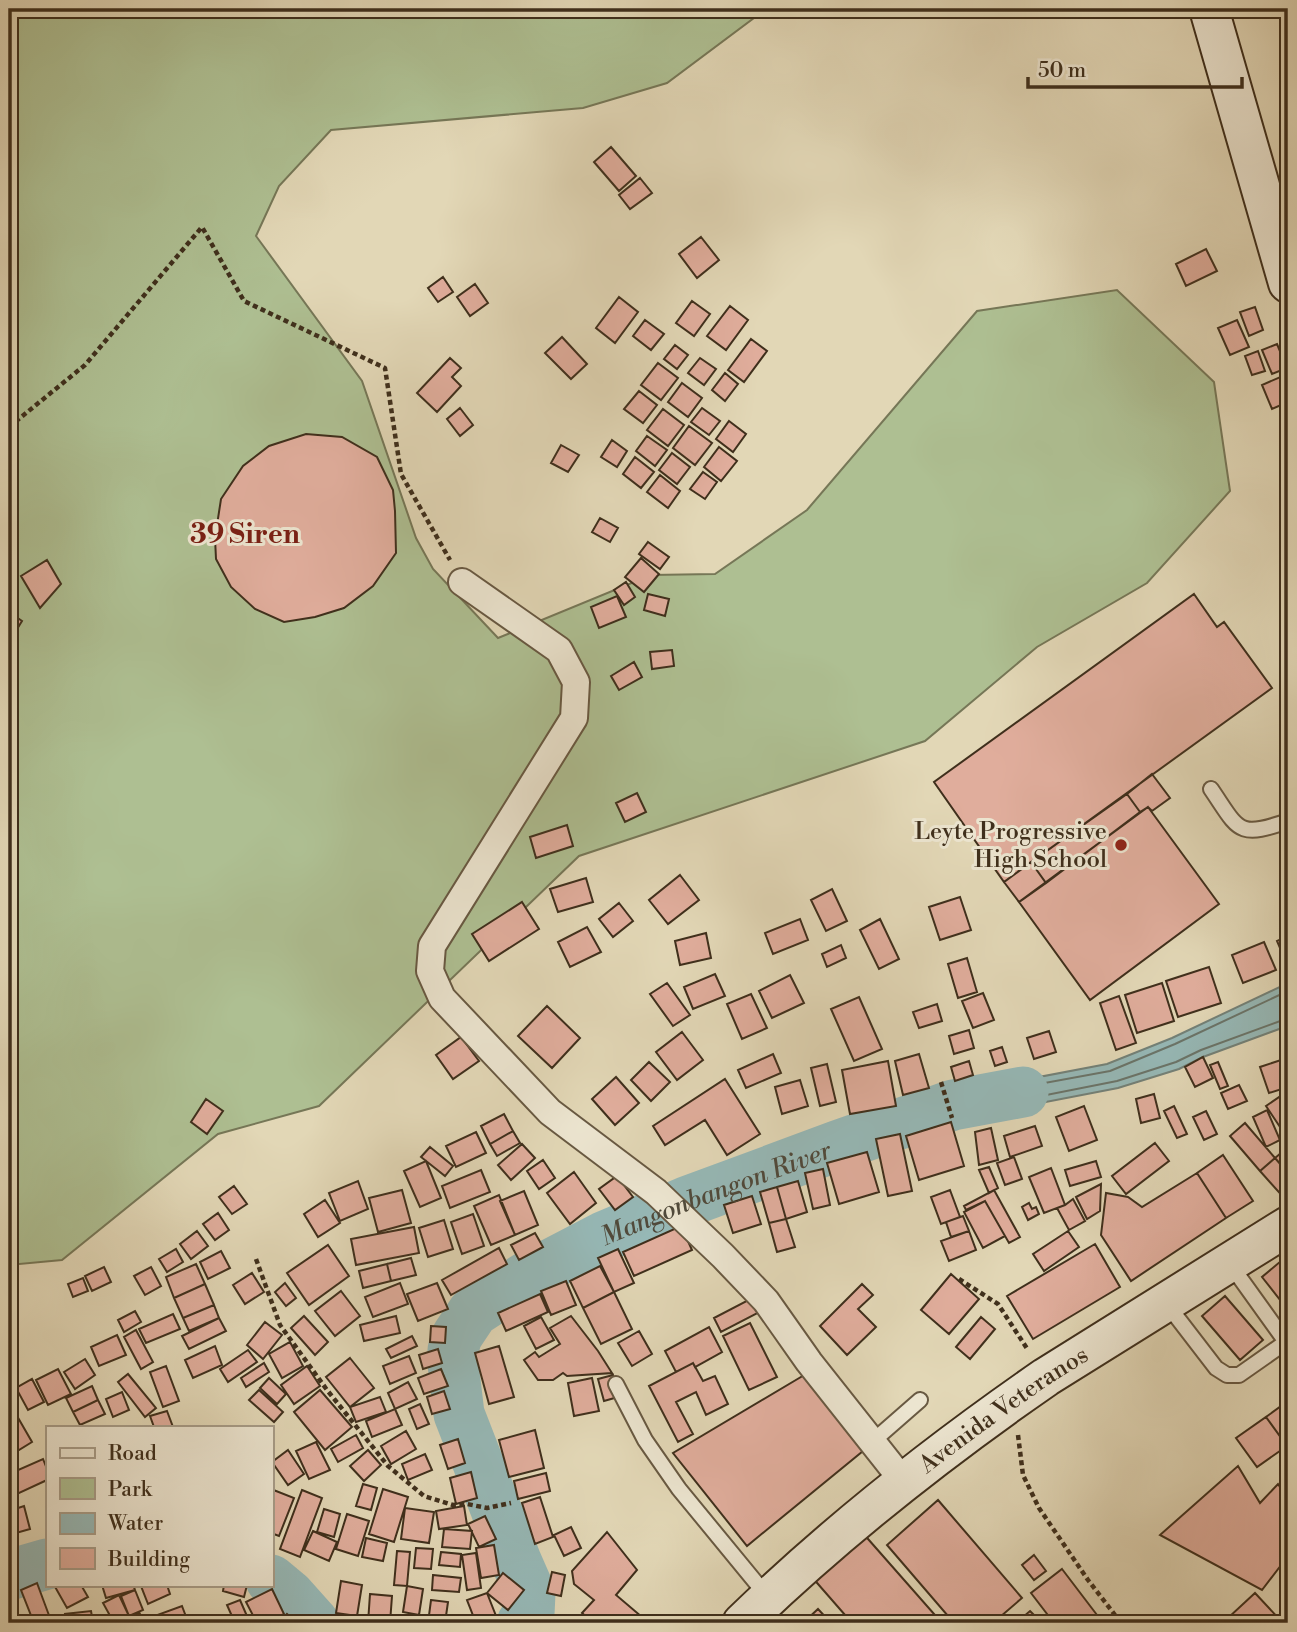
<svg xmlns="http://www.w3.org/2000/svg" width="1297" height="1632" viewBox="0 0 1297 1632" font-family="'Libre Bodoni',serif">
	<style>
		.green { fill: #aebf92; stroke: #767757; stroke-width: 2 }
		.water { fill: #96b8b6; stroke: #738178; stroke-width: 2 }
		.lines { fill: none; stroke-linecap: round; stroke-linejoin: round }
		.shore { stroke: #6a7469; stroke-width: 2 }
		.river { stroke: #96b8b6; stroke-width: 51 }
		.building { fill: #e0ad9c; stroke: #3f2f1c; stroke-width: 2 }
		.service-casing { stroke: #685942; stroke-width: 18 }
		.minor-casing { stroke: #685942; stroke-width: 30 }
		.secondary-casing { stroke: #3f2f1c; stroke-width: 42 }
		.path { stroke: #3f2f1c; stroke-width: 4.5; stroke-dasharray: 5 3.5; stroke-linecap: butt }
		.service { stroke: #ece5d0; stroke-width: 14 }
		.minor { stroke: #ece5d0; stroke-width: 26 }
		.secondary { stroke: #ece5d0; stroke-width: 38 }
		.poi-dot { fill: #8f2418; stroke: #ece5d0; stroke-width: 2.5 }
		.labels { text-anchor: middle; stroke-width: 6; stroke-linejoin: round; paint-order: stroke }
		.poi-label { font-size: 24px; fill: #3f2f1c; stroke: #ece5d0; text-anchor: end }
		.street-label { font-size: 24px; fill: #3f2f1c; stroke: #ece5d0 }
		.water-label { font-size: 26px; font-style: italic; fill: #504a3b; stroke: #ece5d0 }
		.quarter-label { font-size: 28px; font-weight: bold; fill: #7a1f14; stroke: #ece5d0 }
	</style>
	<rect width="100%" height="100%" fill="#e2d7b6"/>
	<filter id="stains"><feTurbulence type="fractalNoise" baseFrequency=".00286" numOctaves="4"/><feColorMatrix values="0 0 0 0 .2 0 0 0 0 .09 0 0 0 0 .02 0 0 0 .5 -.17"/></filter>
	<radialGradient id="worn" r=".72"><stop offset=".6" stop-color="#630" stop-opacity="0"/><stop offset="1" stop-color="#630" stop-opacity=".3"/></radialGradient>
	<path class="green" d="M9 9H766L667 83 583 108 331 130 279 186 256 236 362 381 416 538 433 569 498 638 651 575 715 574 807 510 977 311 1117 290 1214 382 1230 491 1147 583 1037 647 925 741 579 856 319 1106 218 1134 62 1260 9 1265Z"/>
	<path class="water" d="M1288 983V1025L1282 1028 1203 1057 1179 1069 1118 1088 958 1119 950 1094 1107 1064 1172 1038Z"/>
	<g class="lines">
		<path class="shore" d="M1288 991 1175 1044 1110 1071 963 1098 960 1103 962 1109 966 1111 1117 1081 1176 1062 1201 1050 1283 1020 1288 1019"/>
		<g class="river">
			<path d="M9 1575 47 1564"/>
			<path d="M271 1580 289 1595 314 1623"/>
			<path id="s1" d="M522 1623 529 1614 530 1593 516 1561 459 1414 453 1364V1350L457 1336 473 1312 528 1276 603 1237 686 1202 837 1146 953 1105 1023 1092"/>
		</g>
	</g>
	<path class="building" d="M611 147 636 176 619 191 594 162Z
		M640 178 652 193 630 209 619 195Z
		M701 237 719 260 697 278 679 254Z
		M1206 249 1217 271 1186 286 1176 264Z
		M443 277 453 292 438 302 428 288Z
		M475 284 488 303 470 316 457 297Z
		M619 297 638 312 615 343 596 328Z
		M692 301 710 314 694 336 676 323Z
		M730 306 748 320 726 350 707 336Z
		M1255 307 1263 330 1249 336 1240 312Z
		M645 320 664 334 651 350 633 336Z
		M1237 320 1249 347 1230 355 1218 328Z
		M562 337 587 364 571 379 545 353Z
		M751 339 767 351 744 382 728 370Z
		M1277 344 1287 368 1272 374 1262 350Z
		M675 345 688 355 677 369 664 359Z
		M1258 351 1265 371 1252 375 1245 356Z
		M450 358 461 368 452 377 461 386 437 412 417 393Z
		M700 358 716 369 704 385 688 373Z
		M658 363 678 378 661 400 641 385Z
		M725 373 738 384 725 401 712 390Z
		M1285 375 1288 384V402L1272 409 1262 385Z
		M682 383 702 398 688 417 668 402Z
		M639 391 657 405 643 423 624 409Z
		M460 408 473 425 460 436 447 419Z
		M702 408 720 421 709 435 691 422Z
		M663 409 684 425 668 446 647 430Z
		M729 421 746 434 733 452 716 439Z
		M689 426 712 443 695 465 673 448Z
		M306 434 342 437 377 457 393 490 395 511 396 553 373 586 344 608 315 617 284 622 255 609 231 587 216 559 215 538 221 499 243 466 269 446Z
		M647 436 667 450 655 466 636 451Z
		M612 440 627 451 617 467 601 457Z
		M561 445 579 455 568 472 551 463Z
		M719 447 737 461 721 481 704 467Z
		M672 453 690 467 677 484 659 470Z
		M635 457 654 472 641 488 623 474Z
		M703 472 717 482 705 499 690 489Z
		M660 475 680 491 668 508 647 492Z
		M600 518 618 528 610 542 592 532Z
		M648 542 669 557 660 569 639 554Z
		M641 558 659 574 644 592 625 577Z
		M47 560 61 584 40 608 21 576Z
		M626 582 635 597 624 605 614 590Z
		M648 594 669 599 665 616 644 610Z
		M1194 594 1217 627 1224 622 1272 688 1004 882 934 782Z
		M617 596 626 617 599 628 591 607Z
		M9 612 22 621 9 642Z
		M672 650 674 666 652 669 650 652Z
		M634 662 642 677 619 690 611 676Z
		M1152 774 1170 798 1152 811 1148 807 1140 812 1127 794Z
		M637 793 646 812 625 822 616 803Z
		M1127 794 1140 812 1046 883 1031 862Z
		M1148 807 1219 904 1090 1000 1019 902Z
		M567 825 573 846 536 858 530 837Z
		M1031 862 1046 883 1019 902 1004 882Z
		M680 875 699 900 668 924 649 900Z
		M586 878 593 902 558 912 550 889Z
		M832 889 847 921 826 931 811 900Z
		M960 897 971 930 940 940 929 907Z
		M522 902 539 929 489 961 472 934Z
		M619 903 633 921 613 937 599 919Z
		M800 919 808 940 773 954 765 933Z
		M880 919 899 959 879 969 860 930Z
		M587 927 601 952 570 967 558 942Z
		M706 933 711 958 680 965 675 941Z
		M1288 936V961L1286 962 1277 941Z
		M1264 942 1276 970 1243 983 1232 955Z
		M841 945 846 958 827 967 822 954Z
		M967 958 977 992 958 998 948 964Z
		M1209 967 1221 1003 1178 1017 1166 981Z
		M715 974 725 996 693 1009 684 987Z
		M790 975 804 1003 772 1018 759 991Z
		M667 983 690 1015 673 1026 650 994Z
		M1162 983 1174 1021 1137 1033 1125 995Z
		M983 993 994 1020 973 1028 962 1001Z
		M751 994 767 1028 742 1039 727 1004Z
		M1119 996 1136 1043 1116 1050 1100 1003Z
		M859 997 882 1049 854 1061 831 1009Z
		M937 1004 942 1021 919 1028 913 1012Z
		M547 1006 580 1038 552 1068 518 1036Z
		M969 1030 974 1048 954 1054 949 1036Z
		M1049 1031 1056 1052 1034 1059 1027 1038Z
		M682 1032 703 1060 677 1080 656 1052Z
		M461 1037 479 1061 453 1079 436 1055Z
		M1002 1047 1007 1062 995 1066 990 1051Z
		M773 1054 781 1073 746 1088 738 1070Z
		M919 1054 929 1088 903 1095 895 1061Z
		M1203 1057 1213 1078 1195 1087 1185 1067Z
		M1287 1058 1288 1087 1269 1093 1260 1067Z
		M888 1061 896 1106 850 1114 842 1070Z
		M969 1061 973 1075 955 1081 951 1067Z
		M649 1062 670 1082 651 1101 631 1080Z
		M1218 1062 1228 1086 1220 1089 1210 1065Z
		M827 1064 836 1102 820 1106 811 1068Z
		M616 1077 639 1103 615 1125 592 1099Z
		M725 1079 760 1134 727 1155 705 1120 665 1145 653 1126Z
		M800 1080 808 1106 782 1114 775 1087Z
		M1239 1085 1247 1101 1228 1109 1221 1093Z
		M1288 1091V1139L1266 1106Z
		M1154 1094 1160 1118 1141 1123 1136 1099Z
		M206 1099 223 1111 207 1134 191 1122Z
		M1084 1106 1097 1140 1069 1151 1056 1117Z
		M1174 1106 1187 1134 1177 1138 1164 1111Z
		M1267 1110 1280 1140 1266 1147 1253 1117Z
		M1206 1111 1217 1134 1204 1140 1193 1117Z
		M504 1114 513 1131 490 1144 481 1126Z
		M951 1122 964 1166 919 1180 906 1136Z
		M1245 1123 1275 1158 1260 1171 1230 1136Z
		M1035 1126 1042 1146 1010 1157 1004 1136Z
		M991 1128 998 1160 979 1165 975 1132Z
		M513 1131 520 1143 497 1156 490 1144Z
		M476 1132 486 1153 456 1167 446 1146Z
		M900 1134 912 1191 888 1196 876 1139Z
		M1155 1143 1169 1161 1126 1194 1112 1176Z
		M522 1144 535 1158 511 1180 498 1165Z
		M430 1147 453 1166 445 1176 421 1157Z
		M1288 1147V1173L1275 1158Z
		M867 1152 879 1192 839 1204 827 1163Z
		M1223 1155 1253 1201 1226 1218 1197 1173Z
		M1014 1157 1022 1179 1005 1185 997 1163Z
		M1275 1158 1288 1173V1198L1286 1200 1260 1171Z
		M543 1160 555 1178 539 1189 527 1171Z
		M426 1161 441 1198 420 1207 404 1171Z
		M1096 1161 1101 1177 1070 1186 1065 1170Z
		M989 1167 998 1188 989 1193 979 1170Z
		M1051 1168 1065 1205 1044 1213 1029 1177Z
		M823 1169 830 1205 813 1209 805 1173Z
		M481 1170 490 1192 450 1208 442 1186Z
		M574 1172 596 1203 570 1224 547 1193Z
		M1197 1173 1226 1218 1131 1281 1101 1235 1106 1193 1128 1197 1142 1207Z
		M617 1176 633 1197 615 1210 599 1189Z
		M358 1181 368 1209 340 1221 329 1193Z
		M798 1181 807 1212 786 1219 777 1187Z
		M1101 1184 1100 1211 1087 1219 1076 1197Z
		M234 1186 247 1204 232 1214 219 1197Z
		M777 1187 786 1219 769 1223 760 1192Z
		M402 1190 411 1223 378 1232 369 1198Z
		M950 1190 960 1217 941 1224 931 1197Z
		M994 1190 1020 1237 1009 1243 985 1201 966 1210 964 1206Z
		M524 1191 538 1225 515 1235 500 1201Z
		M499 1195 515 1235 491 1245 474 1206Z
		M752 1196 761 1224 733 1233 724 1205Z
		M1073 1199 1085 1221 1069 1230 1057 1208 1065 1205Z
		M325 1200 340 1223 318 1237 304 1214Z
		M985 1201 1005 1236 983 1248 964 1212Z
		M1029 1203 1032 1209 1036 1207 1039 1214 1028 1220 1022 1207Z
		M218 1213 229 1230 215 1240 203 1224Z
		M473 1214 484 1246 462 1254 451 1222Z
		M963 1216 969 1231 951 1237 946 1222Z
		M786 1219 795 1247 777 1252 769 1223Z
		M444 1220 453 1249 428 1257 419 1228Z
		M681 1226 692 1250 634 1276 623 1252Z
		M414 1227 419 1253 356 1265 351 1239Z
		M197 1231 208 1246 191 1259 180 1244Z
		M969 1231 976 1250 949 1261 941 1241Z
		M1068 1231 1079 1247 1044 1271 1033 1254Z
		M535 1233 543 1247 519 1260 511 1245Z
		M1095 1244 1120 1287 1033 1339 1007 1296Z
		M328 1245 349 1276 309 1305 287 1273Z
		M499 1248 507 1264 451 1295 442 1280Z
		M176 1249 183 1262 167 1272 159 1259Z
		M618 1249 634 1283 614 1292 598 1258Z
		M221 1251 230 1268 208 1279 200 1262Z
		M1287 1256 1288 1257V1310L1262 1277Z
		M411 1258 416 1275 391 1281 387 1264Z
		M196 1264 205 1284 174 1298 166 1277Z
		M387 1264 391 1281 363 1288 359 1271Z
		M600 1266 614 1292 583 1308 570 1281Z
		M104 1267 111 1282 92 1291 85 1276Z
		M151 1267 161 1286 145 1295 134 1276Z
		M252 1273 264 1292 245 1304 233 1285Z
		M951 1274 979 1299 949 1334 921 1310Z
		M83 1278 88 1291 73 1297 68 1284Z
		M566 1281 576 1305 551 1315 541 1291Z
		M285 1283 296 1298 286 1306 275 1292Z
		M400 1283 408 1304 373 1317 365 1297Z
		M437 1283 448 1309 418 1321 407 1294Z
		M205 1284 214 1305 183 1318 174 1298Z
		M862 1284 873 1295 858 1309 876 1327 847 1355 820 1326Z
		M341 1291 360 1316 335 1336 315 1311Z
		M614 1292 632 1329 601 1344 583 1308Z
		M540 1294 548 1312 506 1331 498 1313Z
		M758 1295 765 1309 721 1332 714 1318Z
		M1225 1296 1263 1340 1240 1360 1202 1316Z
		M214 1305 219 1318 189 1331 183 1318Z
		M135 1311 141 1322 124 1332 118 1320Z
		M173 1314 180 1329 146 1343 139 1329Z
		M304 1316 328 1342 315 1355 291 1328Z
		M396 1316 400 1333 364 1341 360 1325Z
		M571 1316 598 1351 612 1373 567 1376 563 1373 553 1380H538L524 1360 535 1352 539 1357 560 1344 550 1328Z
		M541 1317 554 1340 536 1349 524 1326Z
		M981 1317 995 1329 970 1359 956 1347Z
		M219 1318 226 1331 189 1349 182 1336Z
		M265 1322 282 1335 263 1359 247 1345Z
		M750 1323 777 1377 749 1390 723 1336Z
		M431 1326 446 1327 445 1343 430 1342Z
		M709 1327 722 1352 695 1367 693 1363 676 1372 665 1351Z
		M136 1330 153 1362 141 1369 124 1337Z
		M639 1331 652 1354 632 1366 618 1343Z
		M117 1335 126 1355 99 1366 91 1347Z
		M412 1336 417 1346 391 1358 386 1349Z
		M290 1342 303 1366 282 1378 269 1354Z
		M215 1346 222 1365 193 1378 185 1360Z
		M499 1346 514 1397 489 1404 475 1353Z
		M438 1349 442 1363 423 1369 419 1355Z
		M248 1350 257 1362 228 1382 220 1369Z
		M409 1356 416 1373 390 1384 383 1366Z
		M350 1358 374 1388 350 1407 326 1377Z
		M85 1359 95 1375 75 1389 64 1372Z
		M264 1363 269 1372 246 1387 241 1378Z
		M693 1363 703 1381 715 1376 728 1404 706 1415 696 1392 676 1402 693 1434 678 1442 649 1386Z
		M166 1366 179 1401 163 1407 150 1372Z
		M307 1366 320 1386 294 1404 281 1385Z
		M58 1369 71 1394 48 1405 36 1380Z
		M441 1369 448 1386 424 1394 418 1378Z
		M811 1371 863 1451 747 1546 673 1453Z
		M128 1374 156 1408 145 1417 118 1382Z
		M613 1375 618 1397 604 1401 598 1379Z
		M269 1378 286 1394 277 1404 260 1388Z
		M592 1378 599 1411 574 1416 568 1383Z
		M32 1379 44 1402 28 1410 16 1388Z
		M408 1382 417 1399 395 1409 388 1393Z
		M92 1386 98 1400 73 1412 66 1398Z
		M259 1390 283 1412 274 1422 249 1400Z
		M320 1390 352 1427 325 1450 294 1412Z
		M444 1391 450 1409 432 1414 427 1397Z
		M122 1392 129 1410 113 1417 106 1399Z
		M380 1397 386 1412 356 1422 350 1407Z
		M98 1400 105 1414 80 1425 73 1412Z
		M1288 1401V1444L1287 1446 1266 1417Z
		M420 1404 429 1424 417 1429 409 1409Z
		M13 1409 32 1442 14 1453 9 1444V1411Z
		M395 1409 402 1425 372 1437 366 1421Z
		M167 1411 173 1427H154L150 1416Z
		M1266 1417 1287 1446 1257 1467 1236 1438Z
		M535 1430 544 1468 509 1477 499 1440Z
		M406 1431 416 1449 391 1464 381 1446Z
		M356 1435 363 1448 338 1462 331 1449Z
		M458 1439 465 1463 448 1469 440 1445Z
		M316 1442 330 1470 309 1479 296 1451Z
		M288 1450 304 1474 288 1485 272 1462Z
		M368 1450 381 1465 364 1481 350 1466Z
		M425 1454 432 1470 408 1480 402 1464Z
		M43 1459 47 1469V1480L17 1494 9 1474Z
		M1238 1466 1260 1503 1278 1484 1288 1499V1556L1262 1590 1160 1535Z
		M471 1472 477 1498 456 1504 450 1478Z
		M546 1473 550 1491 518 1499 514 1481Z
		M363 1484 377 1488 371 1510 356 1506Z
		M271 1489 294 1498 279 1536 271 1533Z
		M383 1489 408 1497 394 1542 369 1534Z
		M302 1490 322 1498 300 1557 280 1549Z
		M540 1497 553 1537 535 1544 522 1503Z
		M938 1500 1022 1598 993 1623H954L887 1545Z
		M24 1506 30 1529 9 1535V1511Z
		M464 1506 467 1525 439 1529 436 1511Z
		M405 1508 434 1512 429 1543 401 1539Z
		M324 1509 340 1514 334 1537 317 1532Z
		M347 1514 369 1521 358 1556 336 1549Z
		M485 1516 496 1539 479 1547 468 1524Z
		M571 1527 581 1548 564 1556 554 1535Z
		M444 1529 472 1531 470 1549 442 1547Z
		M313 1531 337 1542 329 1561 304 1550Z
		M861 1531 942 1623H852L811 1576Z
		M607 1532 637 1570 616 1595 649 1623H593L582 1613 594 1600 574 1584 572 1571Z
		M366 1538 387 1543 383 1561 362 1557Z
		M494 1545 499 1575 481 1578 476 1548Z
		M416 1548 433 1549 431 1569 414 1568Z
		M397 1551 410 1552 407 1586 394 1585Z
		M441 1552 461 1554 460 1567 439 1565Z
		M476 1553 481 1588 467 1590 462 1555Z
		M1034 1555 1046 1571 1034 1580 1022 1565Z
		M1062 1569 1097 1615 1087 1623H1075L1071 1618 1064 1623H1054L1031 1593Z
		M552 1572 565 1575 561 1596 547 1593Z
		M503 1573 524 1590 508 1610 487 1593Z
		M433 1575 461 1578 459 1592 432 1590Z
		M341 1581 362 1585 357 1616 336 1613Z
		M37 1583 50 1618 34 1623 21 1590Z
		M54 1585H81L88 1597 67 1608Z
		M102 1585H133L135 1590 106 1598Z
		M144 1585H167L170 1594 148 1604 141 1586Z
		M224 1585H247L244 1597 223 1591Z
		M407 1586 423 1589 419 1615 403 1612Z
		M272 1589 284 1614 266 1623H257L246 1602Z
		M135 1590 143 1610 129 1616 121 1596Z
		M487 1593 498 1621 493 1623H476L467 1600Z
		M1255 1593 1282 1622 1281 1623H1234L1229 1617Z
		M370 1594 392 1596 390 1623H368Z
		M119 1595 129 1616 114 1623 103 1603Z
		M9 1596 17 1623H9Z
		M240 1600 250 1623H235L227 1605Z
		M431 1600 448 1602 445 1623H428Z
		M182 1606 188 1622 151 1623 149 1618Z
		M818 1609 831 1623H803Z
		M91 1611 93 1623H66L65 1614Z
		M1030 1611 1042 1623H1016Z
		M139 1612 144 1623H122L121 1620Z
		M287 1614 298 1623H279Z"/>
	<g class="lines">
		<defs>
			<path id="service" d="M1211 789C1239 830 1237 839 1288 821
				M1166 1303 1216 1368 1227 1375H1239L1286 1342 1230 1264
				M616 1384 645 1440 679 1489 767 1596
				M872 1442 920 1400"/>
			<path id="minor" d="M462 582 559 650 576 682 574 718 432 946 430 971 442 998 550 1112 656 1192 723 1256 766 1301 809 1362 904 1482"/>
			<g id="secondary">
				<path d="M1209 9 1288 283"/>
				<path id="s2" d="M742 1623C835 1533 939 1451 1046 1377L1288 1226"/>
			</g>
		</defs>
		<use href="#service" class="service-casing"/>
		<use href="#minor" class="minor-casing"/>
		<use href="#secondary" class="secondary-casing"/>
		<path class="path" d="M9 427 85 365 202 227 244 301 385 368 401 474 450 560
			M941 1082 952 1118
			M256 1259 280 1325 327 1390 388 1466 424 1496 453 1505 467 1504 487 1508 511 1503
			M959 1279 998 1304 1028 1350
			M1018 1435 1023 1475 1039 1508 1088 1580 1115 1615"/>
		<use href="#service" class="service"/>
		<use href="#minor" class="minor"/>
		<use href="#secondary" class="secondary"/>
	</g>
	<circle class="poi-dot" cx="1121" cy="845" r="7"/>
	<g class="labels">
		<g class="poi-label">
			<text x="1107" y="839">Leyte Progressive<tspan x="1107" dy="28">High School</tspan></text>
		</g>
		<g class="street-label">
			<text dy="8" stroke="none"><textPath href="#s2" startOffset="338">Avenida Veteranos</textPath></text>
		</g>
		<g class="water-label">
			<text dy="9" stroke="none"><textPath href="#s1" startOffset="604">Mangonbangon River</textPath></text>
		</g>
		<g class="quarter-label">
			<text x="245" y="543">39 Siren</text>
		</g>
	</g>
	<rect width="1297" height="1632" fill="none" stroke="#e2d7b6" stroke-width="35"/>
	<rect x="10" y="10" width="1276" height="1611" fill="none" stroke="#3f2f1c" stroke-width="3.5"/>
	<rect x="18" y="18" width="1262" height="1597" fill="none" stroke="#3f2f1c" stroke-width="2"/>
	<rect x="46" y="1426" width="228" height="161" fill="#ece5d0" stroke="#a79c88" stroke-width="2"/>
	<rect x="60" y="1448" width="35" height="10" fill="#ece5d0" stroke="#a79c88" stroke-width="2"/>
	<text x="108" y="1460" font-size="21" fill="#3f2f1c">Road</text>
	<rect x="60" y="1478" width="35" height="21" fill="#aebf92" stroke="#a79c88" stroke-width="2"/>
	<text x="108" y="1496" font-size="21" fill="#3f2f1c">Park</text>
	<rect x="60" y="1513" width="35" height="21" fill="#96b8b6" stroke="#a79c88" stroke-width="2"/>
	<text x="108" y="1530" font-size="21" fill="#3f2f1c">Water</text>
	<rect x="60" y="1548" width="35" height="21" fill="#e0ad9c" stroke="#a79c88" stroke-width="2"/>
	<text x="108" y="1566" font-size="21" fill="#3f2f1c">Building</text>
	<path d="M1028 77v10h214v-10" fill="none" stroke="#3f2f1c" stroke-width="3.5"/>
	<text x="1038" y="77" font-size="21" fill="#3f2f1c" stroke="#ece5d0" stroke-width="5" paint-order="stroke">50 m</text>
	<rect width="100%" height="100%" filter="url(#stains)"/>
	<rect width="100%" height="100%" fill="url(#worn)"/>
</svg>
